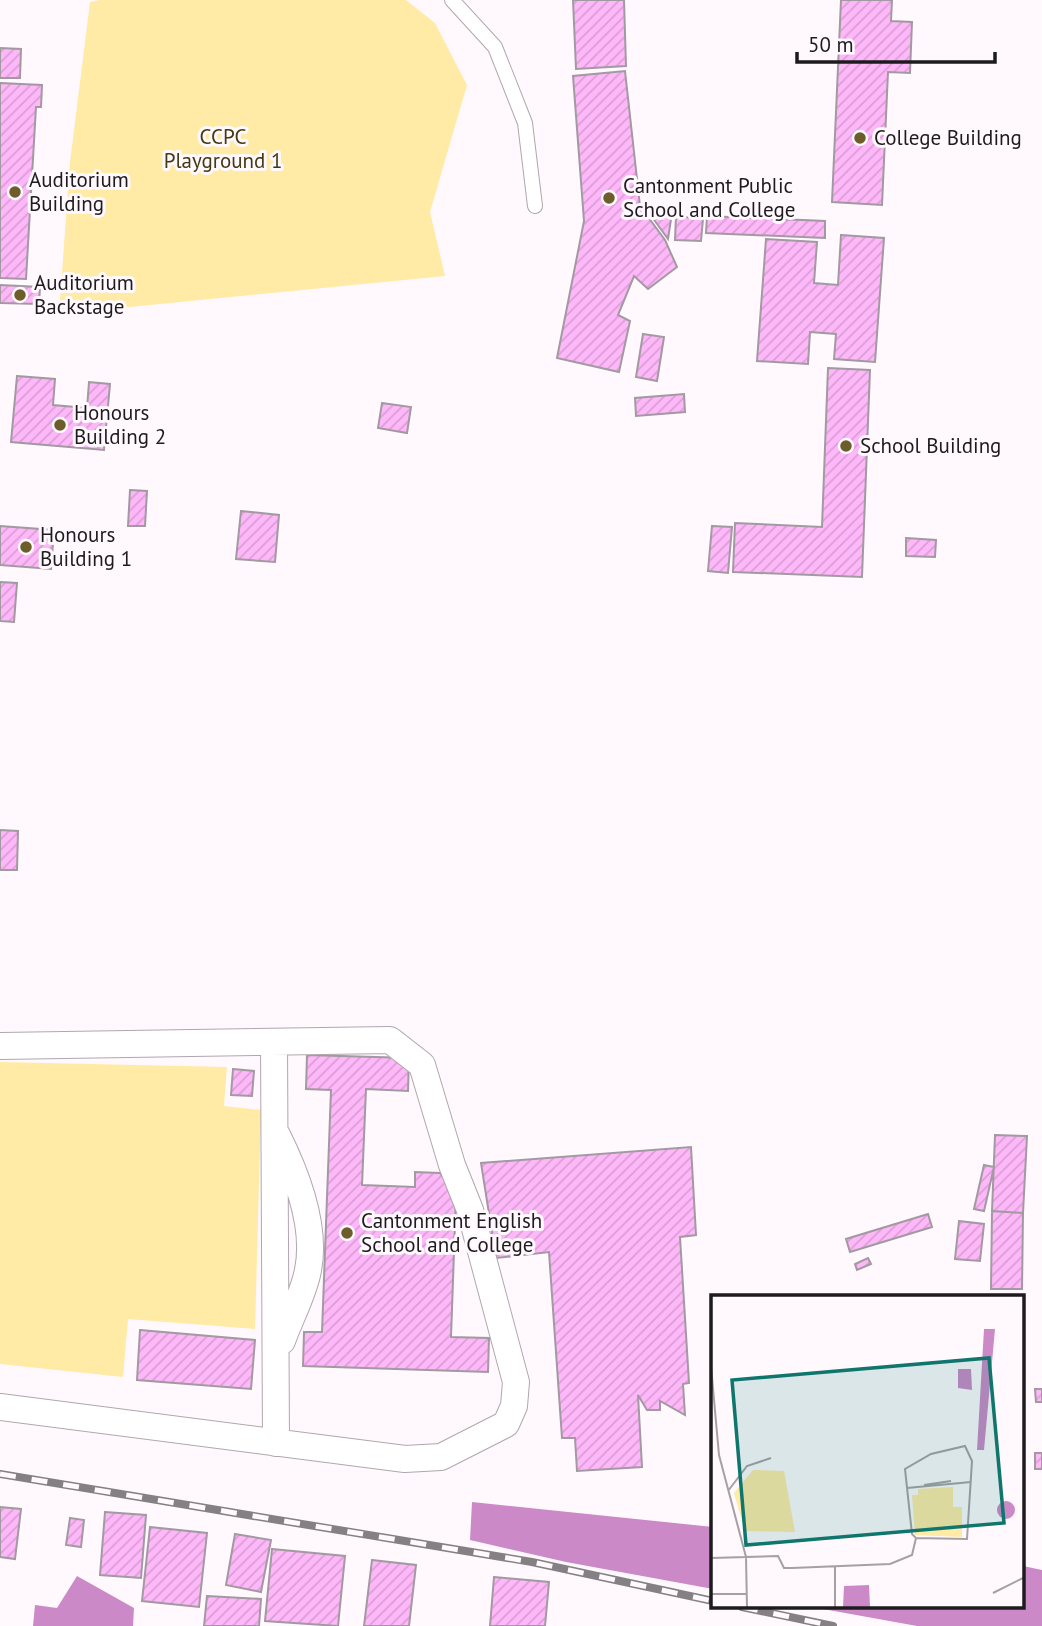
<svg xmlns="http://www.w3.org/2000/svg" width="1042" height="1626" viewBox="0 0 1042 1626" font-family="'PT Sans',sans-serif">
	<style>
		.green { fill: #ffeaa6 }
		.water { fill: #cc89c7 }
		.building { fill: url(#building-hatch); stroke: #a299a1; stroke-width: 2 }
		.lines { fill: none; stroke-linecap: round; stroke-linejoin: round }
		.service-casing { stroke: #afa7ae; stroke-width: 16 }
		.minor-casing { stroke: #afa7ae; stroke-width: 28 }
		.service { stroke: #fff; stroke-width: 14 }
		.minor { stroke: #fff; stroke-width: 26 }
		.rail-casing { stroke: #848084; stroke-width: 8 }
		.rail { stroke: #fff9fe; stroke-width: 5; stroke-dasharray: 16; stroke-linecap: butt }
		.poi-dot { fill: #6c5d2a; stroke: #fff9fe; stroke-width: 2.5 }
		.labels { text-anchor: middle; stroke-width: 6; stroke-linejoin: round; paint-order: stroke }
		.park-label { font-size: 21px; fill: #443911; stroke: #fff9fe }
		.poi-label { font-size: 21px; fill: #1e1b1e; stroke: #fff9fe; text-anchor: start }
		.inset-road { fill: none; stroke: #a5a0a4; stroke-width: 2 }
		.view { fill: #0f766e; fill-opacity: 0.15; stroke: #0f766e; stroke-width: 3.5 }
		.inset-edge { fill: none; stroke: #1e1b1e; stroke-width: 3.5 }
	</style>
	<defs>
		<pattern id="building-hatch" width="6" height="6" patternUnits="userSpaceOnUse" patternTransform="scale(1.75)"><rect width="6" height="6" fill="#feb8f9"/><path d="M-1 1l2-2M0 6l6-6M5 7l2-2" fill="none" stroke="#d99ed5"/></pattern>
	</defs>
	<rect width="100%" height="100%" fill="#fff9fe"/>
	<path class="green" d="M100 0H406L435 23 467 85 430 212 445 276 59 314 70 162 90 2Z
		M0 1062 227 1067 224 1106 261 1110 255 1329 128 1319 123 1377 0 1364Z"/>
	<path class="water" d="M472 1502 713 1527V1589L566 1562 470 1540Z
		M1023 1566 1042 1570V1626H917L812 1607H1023Z
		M77 1576 134 1608 133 1626H33L35 1605 57 1608Z"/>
	<path class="building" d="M573 0H624L626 66 576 69Z
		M841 0H892L891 21 912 22 910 73 888 72 882 205 832 202Z
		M0 48 21 49 20 78H0Z
		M625 71 640 206 665 240 677 267 648 289 634 276 618 315 630 321 619 372 557 358 584 221 573 76Z
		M0 83 42 85 41 107H36L26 279 0 278Z
		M644 206 672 213 668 239Z
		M676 216 703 219 701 241 675 240Z
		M707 216 825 221V238L706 233Z
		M841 235 884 238 875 362 834 359 836 334 810 332 808 364 757 361 766 239 817 242 814 283 838 285Z
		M0 285 40 287 39 304 0 303Z
		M643 334 664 337 657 381 636 377Z
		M828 368 870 370 862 577 733 572 735 523 822 527Z
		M17 376 55 379 53 405 87 408 89 382 110 384 104 450 11 442Z
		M684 394 685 412 636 416 635 398Z
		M382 403 411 407 407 433 378 428Z
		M130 490 147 491 145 526H128Z
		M241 511 279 515 275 562 236 559Z
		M0 526 54 530 51 569 0 565Z
		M712 526 732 527 728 573 708 571Z
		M906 538 936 540 935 557 906 556Z
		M0 582 17 583 14 622 0 621Z
		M0 830 18 831 17 870H0Z
		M307 1055 409 1058 408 1091 366 1089 362 1185 415 1187V1172L440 1173 456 1195 451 1337 489 1338 488 1372 303 1366 304 1332H322L331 1090 306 1089Z
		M233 1069 254 1071 252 1096 231 1095Z
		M995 1135 1027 1136 1023 1213 992 1211Z
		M691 1147 696 1235 680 1237 689 1383 683 1384 685 1415 660 1401V1410H647L638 1395 642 1467 577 1471 575 1438H562L549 1252 496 1258 481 1163Z
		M984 1165 994 1167 984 1211 974 1209Z
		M992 1211 1023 1213 1022 1289H991Z
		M928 1214 932 1227 850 1252 846 1239Z
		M959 1221 984 1224 980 1261 955 1259Z
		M868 1258 871 1264 857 1270 855 1264Z
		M140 1330 255 1340 251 1389 137 1380Z
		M1035 1389H1042V1402H1036Z
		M1035 1453H1042V1469H1035Z
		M0 1507 21 1509 15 1559 0 1557Z
		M105 1512 146 1515 141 1578 100 1575Z
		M70 1518 84 1520 81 1547 66 1545Z
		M150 1527 207 1533 199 1607 142 1601Z
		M235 1534 271 1540 261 1592 226 1585Z
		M272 1549 345 1556 338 1626 265 1621Z
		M372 1560 416 1565 409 1626H364Z
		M494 1577 549 1582 545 1626H490Z
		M207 1596 261 1599 259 1626H204Z"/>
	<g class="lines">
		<defs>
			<path id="service" d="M452 0 495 47 525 123 535 206"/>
			<path id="minor" d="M274 1042 276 1443
				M0 1046 390 1040 422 1065 452 1165 470 1210 516 1382 514 1406 506 1424 441 1457 405 1459 0 1407
				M277 1135C296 1173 317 1225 308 1270 304 1293 290 1318 282 1341"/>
		</defs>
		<use href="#service" class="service-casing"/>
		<use href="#minor" class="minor-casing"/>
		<use href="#service" class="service"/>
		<use href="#minor" class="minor"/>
		<defs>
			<path id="rail" d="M0 1474 532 1562 713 1601
				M742 1607 833 1626"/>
		</defs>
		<use href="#rail" class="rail-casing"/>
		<use href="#rail" class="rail"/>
	</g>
	<g class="poi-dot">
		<circle cx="860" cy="138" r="7"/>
		<circle cx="15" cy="192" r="7"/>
		<circle cx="609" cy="198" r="7"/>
		<circle cx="20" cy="295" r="7"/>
		<circle cx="60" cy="425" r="7"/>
		<circle cx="846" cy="446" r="7"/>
		<circle cx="26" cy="547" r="7"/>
		<circle cx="347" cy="1233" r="7"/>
	</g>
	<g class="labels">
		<g class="park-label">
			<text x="223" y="144">CCPC<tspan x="223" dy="24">Playground 1</tspan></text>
		</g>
		<g class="poi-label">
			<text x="874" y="145">College Building</text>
			<text x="29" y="187">Auditorium<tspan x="29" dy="24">Building</tspan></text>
			<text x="623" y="193">Cantonment Public<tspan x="623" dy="24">School and College</tspan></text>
			<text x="34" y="290">Auditorium<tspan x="34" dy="24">Backstage</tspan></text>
			<text x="74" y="420">Honours<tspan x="74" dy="24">Building 2</tspan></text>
			<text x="860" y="453">School Building</text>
			<text x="40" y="542">Honours<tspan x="40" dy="24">Building 1</tspan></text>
			<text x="361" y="1228">Cantonment English<tspan x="361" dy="24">School and College</tspan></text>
		</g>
	</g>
	<g transform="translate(711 1295)">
		<rect width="313" height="313" fill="#fff9fe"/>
		<path d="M42 175 73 176 84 237 34 236 23 198ZM242 192V212H251V242L204 240 201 200H207V194Z" fill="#ffeaa6"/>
		<path d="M273 34H284L273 155H266ZM247 74H260L261 95 247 93ZM286 215a9 9 0 1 1 18 0a9 9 0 1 1-18 0ZM158 290 159 312H132L133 291Z" fill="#cc89c7"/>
		<path class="inset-road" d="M0 71 8 160 35 262 0 263M213 190 240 186M196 193 260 187M17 196 36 171 60 163M282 298 314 282M0 299H36M36 312 35 262 67 261 73 273H81L179 269 201 260 205 243 201 239 194 174 220 159 254 151 261 166 256 244 205 243M124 312V272"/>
		<path class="view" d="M278 63 293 228 35 250 21 85Z"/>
		<rect width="313" height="313" class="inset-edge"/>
	</g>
	<path d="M797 52v10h198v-10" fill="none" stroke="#1e1b1e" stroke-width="3.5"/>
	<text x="808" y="52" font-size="21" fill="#1e1b1e" stroke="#fff9fe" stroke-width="5" paint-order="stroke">50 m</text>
</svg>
